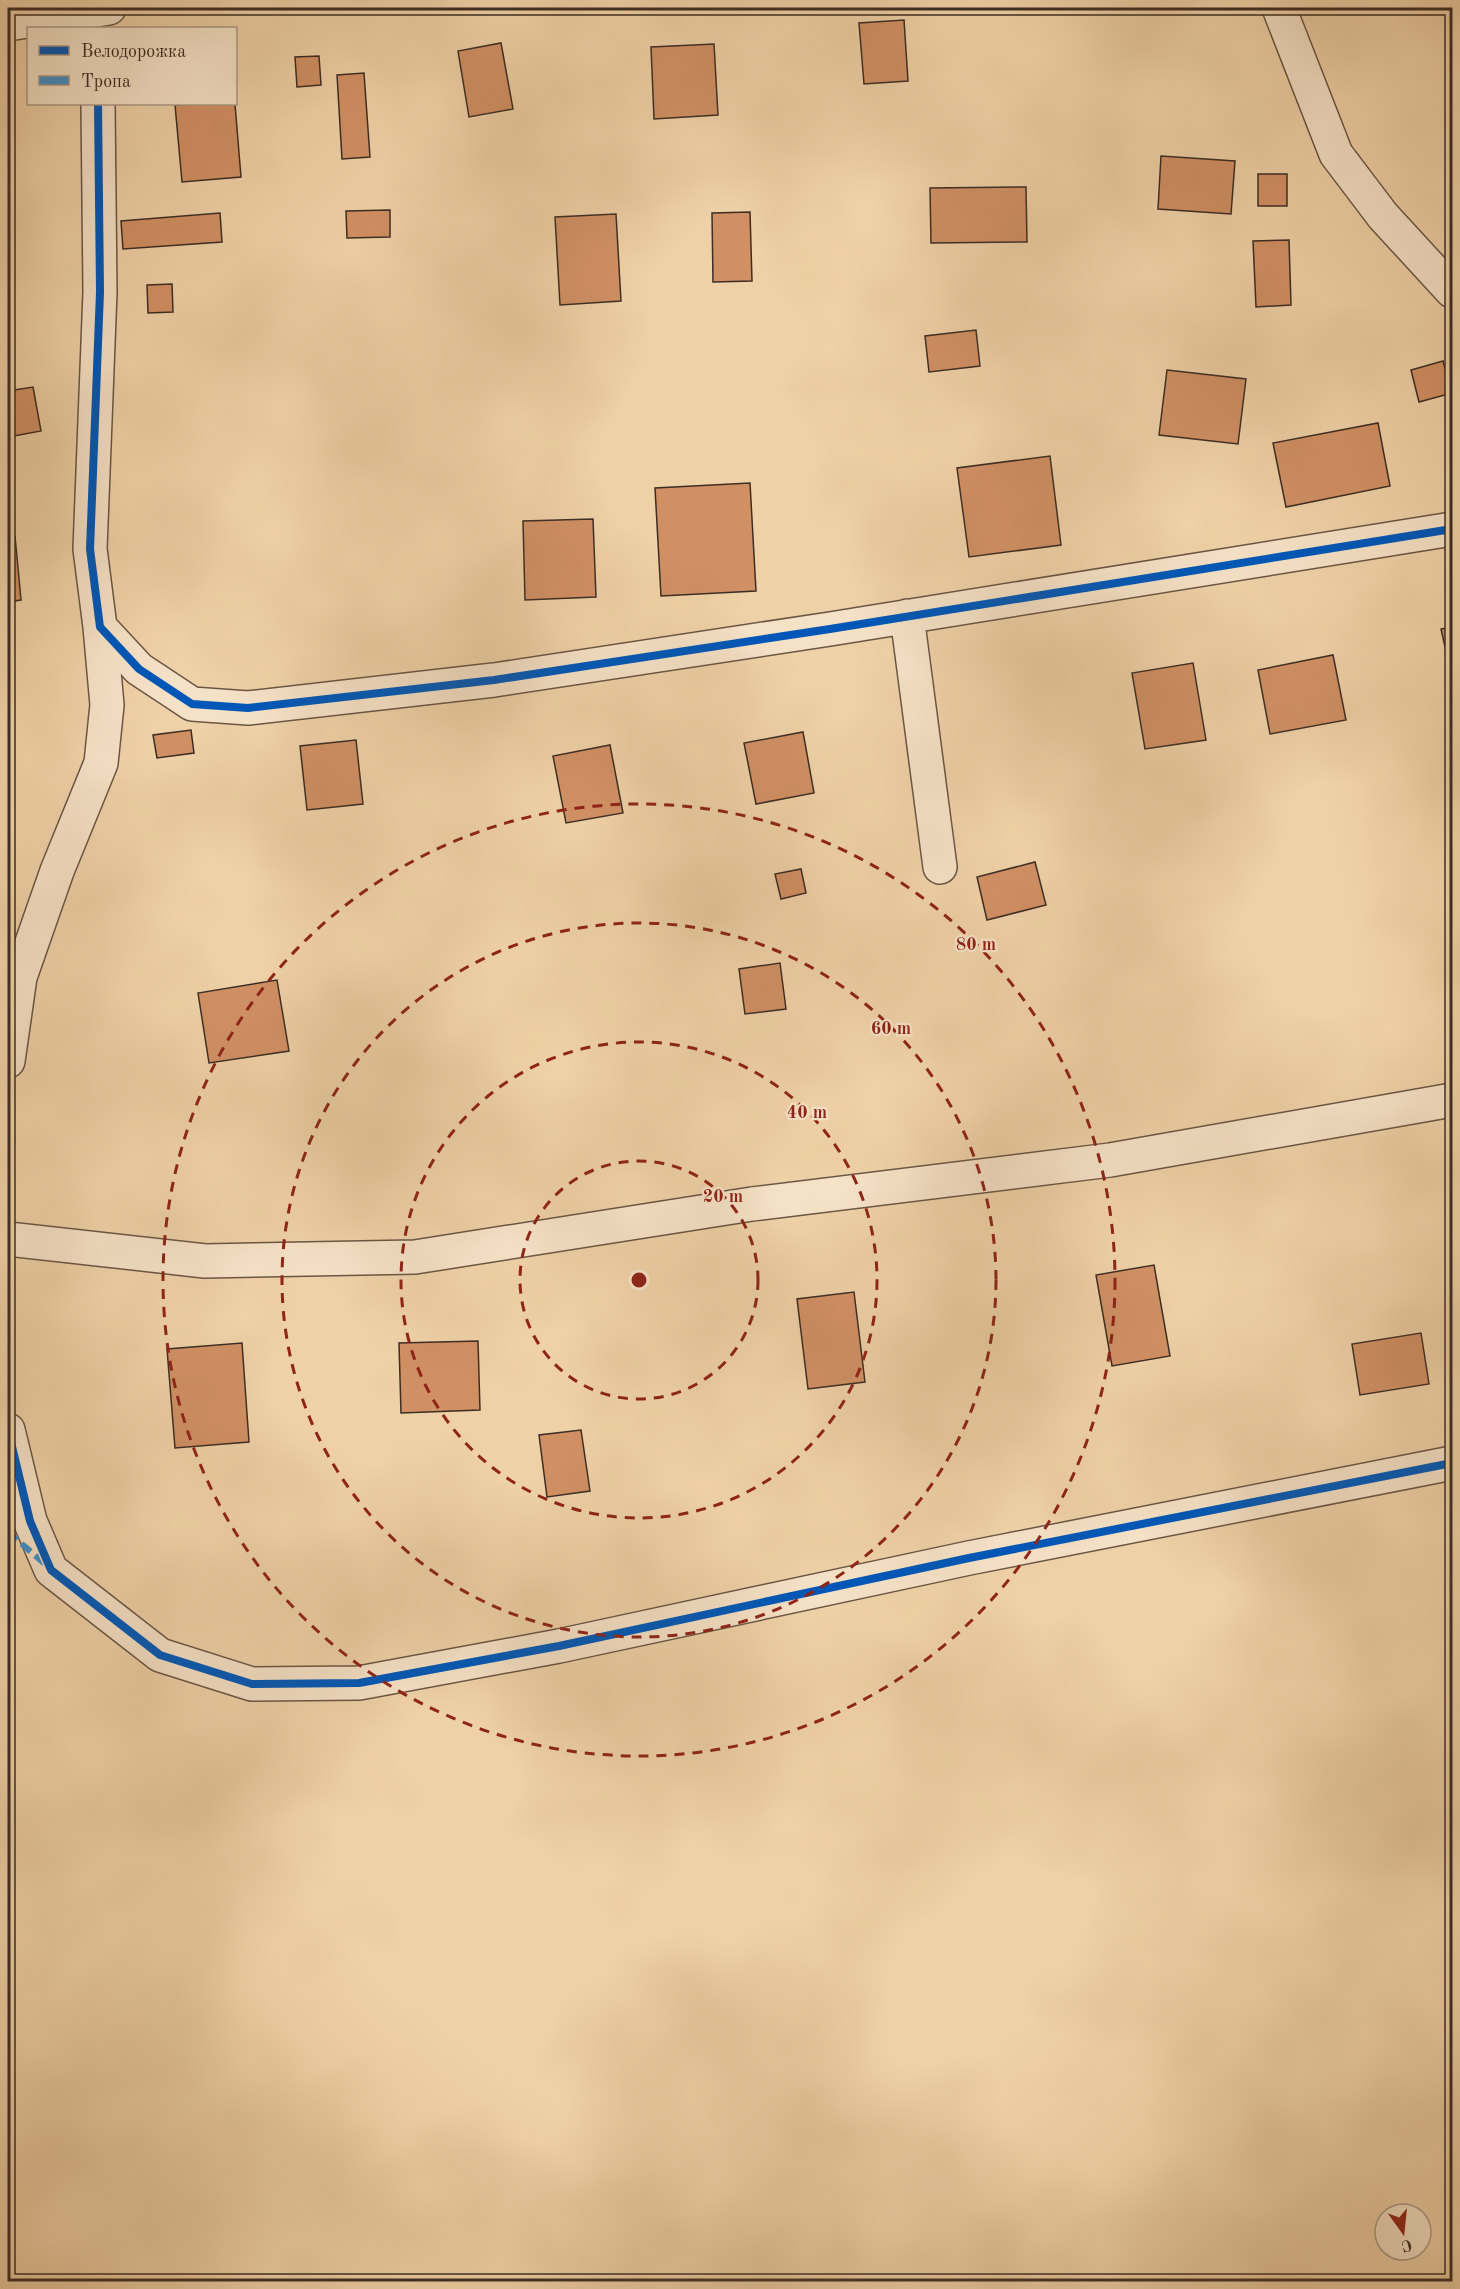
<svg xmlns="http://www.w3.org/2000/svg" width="1460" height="2289" viewBox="0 0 1460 2289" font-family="'Old Standard TT',serif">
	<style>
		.building { fill: #d09064; stroke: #3d2d24; stroke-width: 1.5 }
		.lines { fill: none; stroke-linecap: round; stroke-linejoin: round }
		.minor-casing { stroke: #6a5645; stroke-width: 36 }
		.minor { stroke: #f5e1c6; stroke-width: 33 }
		.quiet { stroke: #3f90cb; stroke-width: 6; stroke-dasharray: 12 6; stroke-linecap: butt }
		.cycleway-casing { stroke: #f5e1c6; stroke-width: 11 }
		.cycleway { stroke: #0057b8; stroke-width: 8 }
		.ring { fill: none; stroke: #8f2418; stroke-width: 3; stroke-dasharray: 10 8 }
		.centre { fill: #8f2418; stroke: #f5e1c6; stroke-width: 3 }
		.ring-label { font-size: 18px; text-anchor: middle; font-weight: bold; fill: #8f2418; stroke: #f5e1c6; stroke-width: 4.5; stroke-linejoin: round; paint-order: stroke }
	</style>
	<rect width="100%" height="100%" fill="#efd1a7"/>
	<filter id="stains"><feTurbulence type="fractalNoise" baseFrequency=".00333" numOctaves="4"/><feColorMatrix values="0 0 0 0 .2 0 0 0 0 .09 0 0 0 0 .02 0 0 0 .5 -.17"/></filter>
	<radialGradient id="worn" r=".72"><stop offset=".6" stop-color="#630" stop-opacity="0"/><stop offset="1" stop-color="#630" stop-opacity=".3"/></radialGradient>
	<path class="building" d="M904 20 908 81 864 84 859 23Z
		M501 43 513 109 469 117 458 51Z
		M714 44 718 115 654 119 651 47Z
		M319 56 321 85 297 87 295 57Z
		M364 73 370 157 342 159 337 75Z
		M192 104H235L241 177 182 182 175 105Z
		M1161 156 1235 161 1231 214 1158 209Z
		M1258 174H1287V206H1258Z
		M1026 187 1027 242 931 243 930 188Z
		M390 210V237L347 238 346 211Z
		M750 212 752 281 713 282 712 213Z
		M220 213 222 242 123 249 121 221Z
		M616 214 621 301 560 305 555 217Z
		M1289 240 1291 305 1256 307 1253 241Z
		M172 284 173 312 148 313 147 285Z
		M976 330 980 366 929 372 925 336Z
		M1443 361 1452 393 1419 402 1411 370Z
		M1167 370 1246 379 1238 444 1159 435Z
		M33 387 41 431 8 437V391Z
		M1378 423 1390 486 1286 507 1273 443Z
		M1050 456 1061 545 969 557 957 468Z
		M750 483 756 591 661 596 655 488Z
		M593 519 596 597 525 600 523 521Z
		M8 536H15L21 600 8 602Z
		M1452 627V678L1441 629Z
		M1333 655 1346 720 1270 734 1258 670Z
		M1193 663 1206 740 1145 749 1132 673Z
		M191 730 194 753 157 758 153 735Z
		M803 732 814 793 756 804 744 743Z
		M356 740 363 804 307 810 300 746Z
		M610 745 623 813 566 823 553 756Z
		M1035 862 1046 905 987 920 977 877Z
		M801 869 806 893 781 899 775 874Z
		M780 963 786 1009 745 1014 739 969Z
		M277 980 289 1051 209 1063 198 993Z
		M1154 1265 1170 1356 1112 1366 1096 1275Z
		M854 1292 865 1382 808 1389 797 1299Z
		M1421 1333 1429 1384 1360 1395 1352 1344Z
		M478 1341 480 1410 401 1413 399 1343Z
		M242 1343 249 1442 175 1448 167 1349Z
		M581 1430 590 1491 547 1497 539 1435Z"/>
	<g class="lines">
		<defs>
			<path id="minor" d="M1279 8 1336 154 1383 216 1452 291
				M8 24 109 8
				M98 104 100 292 90 549 100 627 139 669 192 704 248 708 494 680 830 629 1452 529
				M907 616 940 867
				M8 1061 20 977 57 871 101 763 107 705 100 627
				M8 1239 205 1261 415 1257 752 1204 1110 1160 1452 1100
				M8 1430 30 1521 51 1570 160 1655 252 1684 359 1683 559 1646 969 1558 1452 1463"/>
		</defs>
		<use href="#minor" class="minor-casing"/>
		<use href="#minor" class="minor"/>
		<path class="quiet" d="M8 1532 45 1564"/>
		<defs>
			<path id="cycleway" d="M98 104 100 292 90 549 100 627 139 669 192 704 248 708 494 680 830 629 1452 529
				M8 1430 30 1521 51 1570 160 1655 252 1684 359 1683 559 1646 969 1558 1452 1463"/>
		</defs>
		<use href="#cycleway" class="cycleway-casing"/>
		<use href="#cycleway" class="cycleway"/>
	</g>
	<g class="ring">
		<circle cx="639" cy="1280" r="119"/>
		<circle cx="639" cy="1280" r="238"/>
		<circle cx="639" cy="1280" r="357"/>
		<circle cx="639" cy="1280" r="476"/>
	</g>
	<circle cx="639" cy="1280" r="9" class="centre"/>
	<g class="ring-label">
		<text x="976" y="950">80 m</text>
		<text x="891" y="1034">60 m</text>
		<text x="807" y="1118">40 m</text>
		<text x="723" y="1202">20 m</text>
	</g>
	<rect width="1460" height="2289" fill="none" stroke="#efd1a7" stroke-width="30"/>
	<rect x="9" y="9" width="1442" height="2271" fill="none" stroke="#3d2d24" stroke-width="3"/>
	<rect x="15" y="15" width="1430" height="2259" fill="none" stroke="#3d2d24" stroke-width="1.5"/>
	<rect x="27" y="27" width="210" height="78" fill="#f5e1c6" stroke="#ab9985" stroke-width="1.5"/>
	<rect x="39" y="46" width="30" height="9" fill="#0057b8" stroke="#ab9985" stroke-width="1.5"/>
	<text x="81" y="57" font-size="18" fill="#3d2d24">Велодорожка</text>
	<rect x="39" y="76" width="30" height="9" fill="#3f90cb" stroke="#ab9985" stroke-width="1.5"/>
	<text x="81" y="87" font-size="18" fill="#3d2d24">Тропа</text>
	<g transform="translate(1403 2232) rotate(165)"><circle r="28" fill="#f5e1c6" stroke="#ab9985" stroke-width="1.5"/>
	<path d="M0-4.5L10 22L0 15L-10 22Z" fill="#8f2418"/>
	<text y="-9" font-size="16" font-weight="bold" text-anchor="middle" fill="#3d2d24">С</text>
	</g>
	<rect width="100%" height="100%" filter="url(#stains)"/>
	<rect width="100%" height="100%" fill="url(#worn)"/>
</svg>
